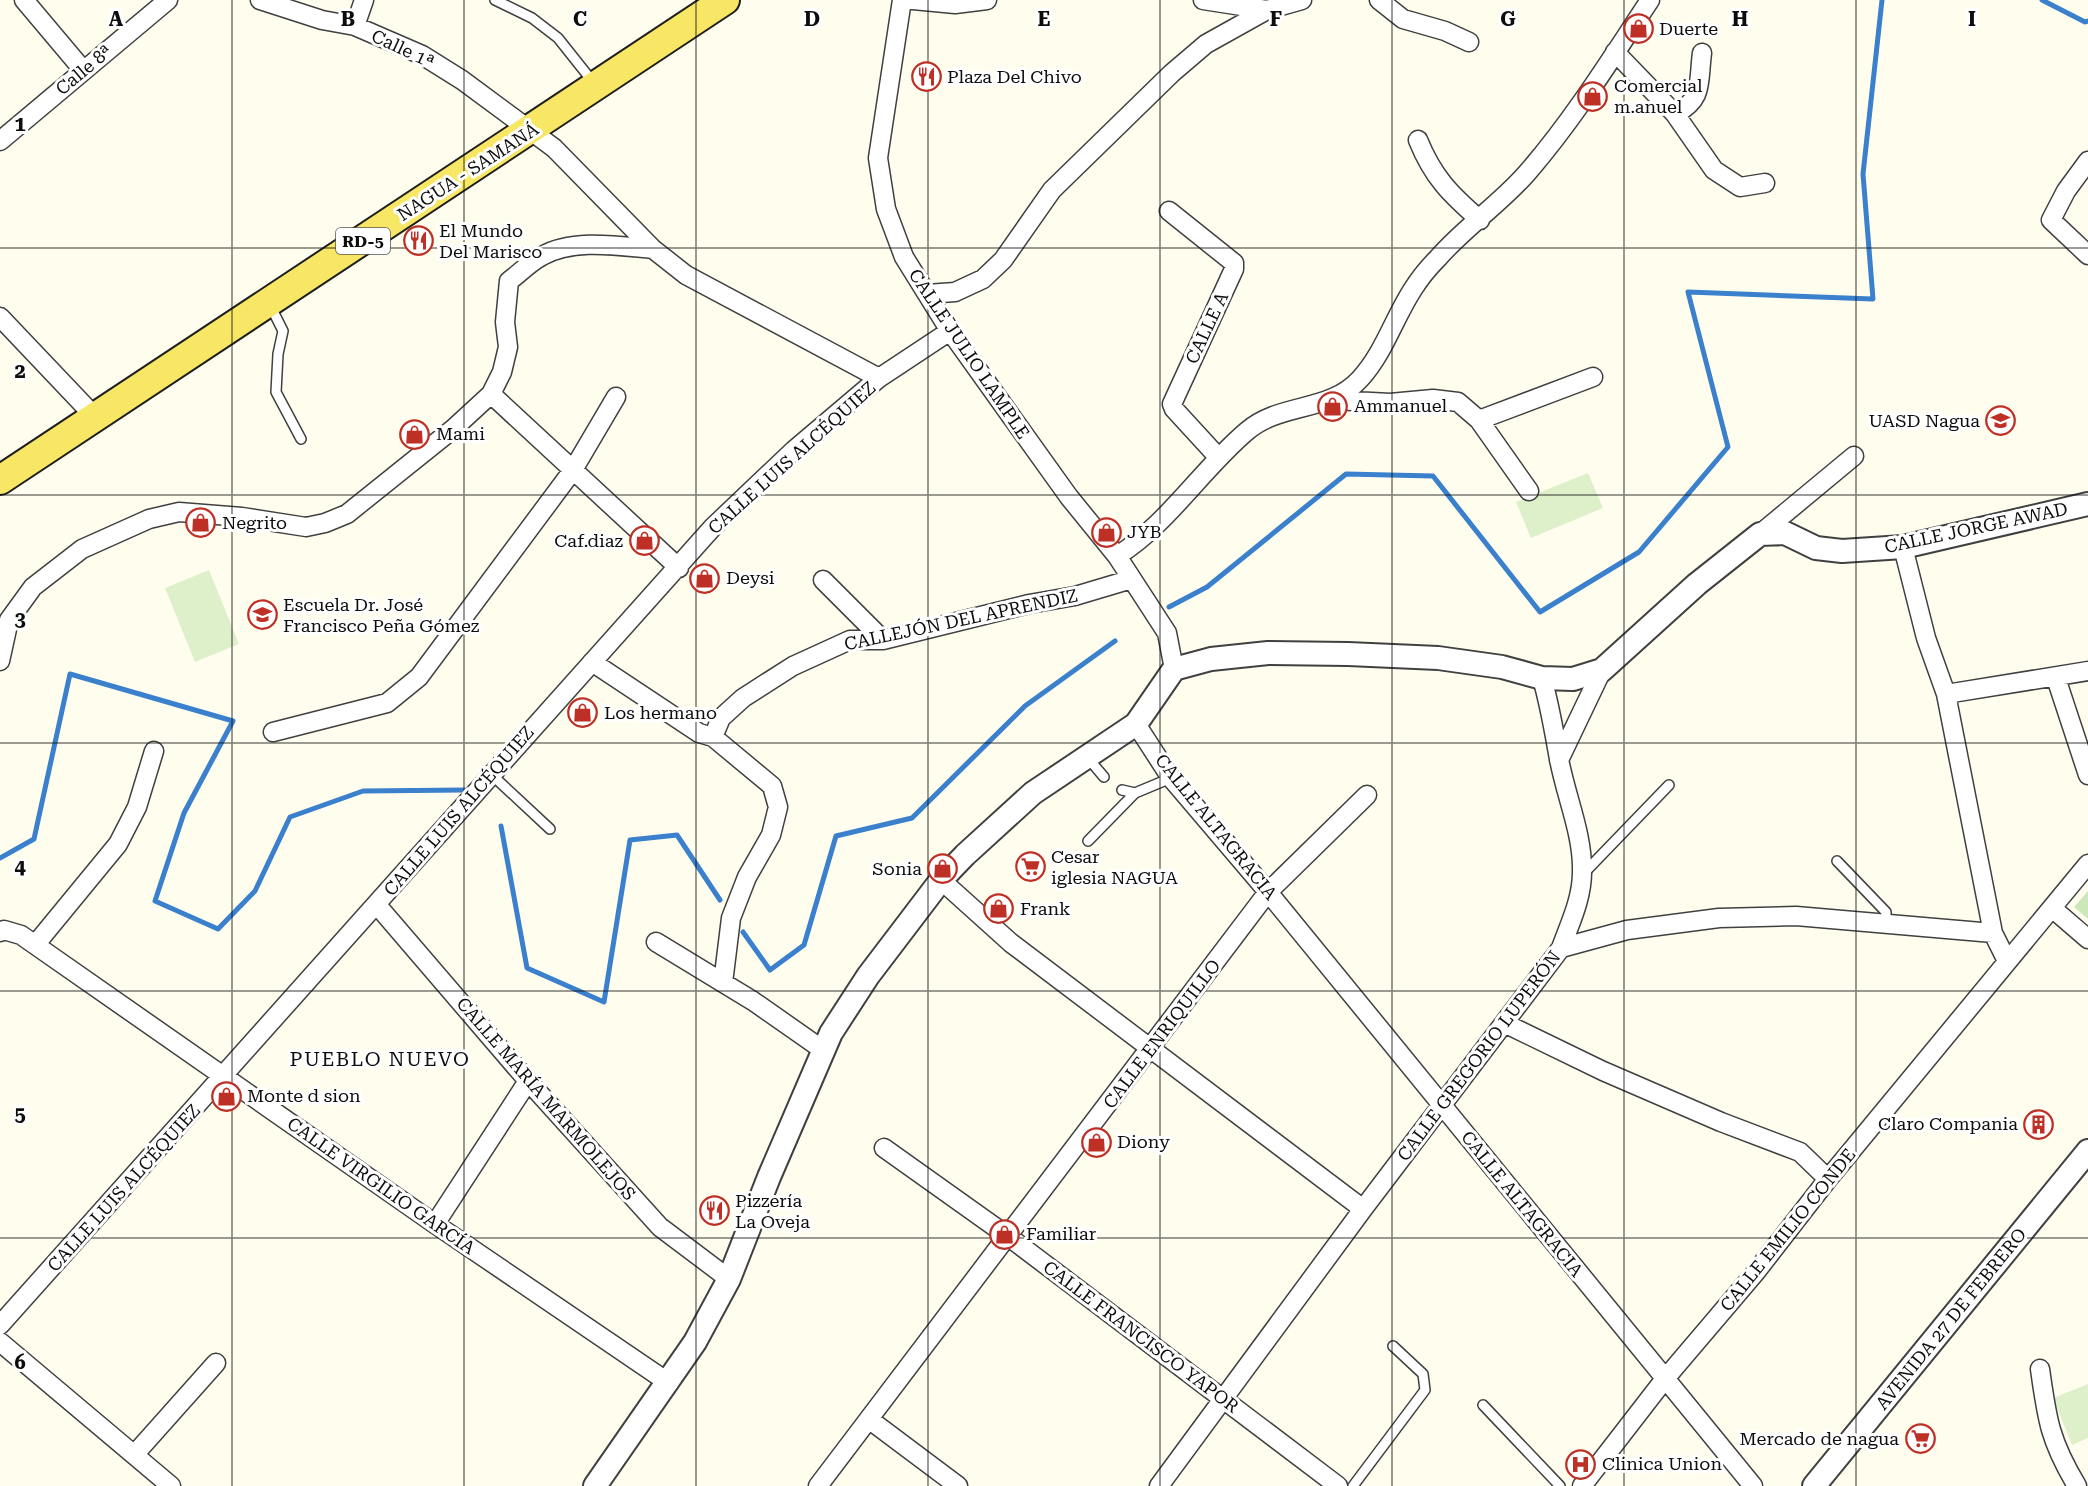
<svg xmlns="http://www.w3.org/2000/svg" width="2088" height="1486" viewBox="0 0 2088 1486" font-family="'Roboto Serif',serif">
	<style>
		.grass { fill: url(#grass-tufts) }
		.pitch { fill: #def0ca }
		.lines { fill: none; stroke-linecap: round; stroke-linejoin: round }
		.stream { stroke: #3a80cd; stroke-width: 5 }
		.service-casing { stroke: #404040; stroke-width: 12 }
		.minor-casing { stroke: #404040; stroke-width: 21 }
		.tertiary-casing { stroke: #404040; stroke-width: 26 }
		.primary-casing { stroke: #1e1e1e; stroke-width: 32 }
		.service { stroke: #fff; stroke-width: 9 }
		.minor { stroke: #fff; stroke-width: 18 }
		.tertiary { stroke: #fff; stroke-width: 22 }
		.primary { stroke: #f8e764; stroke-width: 28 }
		.grid { fill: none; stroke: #0d0d0d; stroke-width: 1.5; stroke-opacity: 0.55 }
		.labels { text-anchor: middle; stroke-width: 6; stroke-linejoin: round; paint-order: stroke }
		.shield { fill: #fff; stroke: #565656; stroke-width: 1.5 }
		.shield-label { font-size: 16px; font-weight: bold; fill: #0d0d0d }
		.poi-label { font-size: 18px; fill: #0d0d0d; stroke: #fff; text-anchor: start }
		.street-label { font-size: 18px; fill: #0d0d0d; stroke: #fff }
		.neighbourhood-label { font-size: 20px; letter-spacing: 1.5px; fill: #0d0d0d; stroke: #fff }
		.grid-label { font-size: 20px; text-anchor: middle; font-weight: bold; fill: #0d0d0d; stroke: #fff; stroke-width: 6; stroke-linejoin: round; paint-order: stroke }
	</style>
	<defs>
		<pattern id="grass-tufts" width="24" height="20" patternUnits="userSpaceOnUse" patternTransform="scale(1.5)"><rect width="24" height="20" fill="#cbe9b8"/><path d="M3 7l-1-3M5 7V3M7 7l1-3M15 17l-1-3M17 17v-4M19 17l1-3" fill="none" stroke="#adc79d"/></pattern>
	</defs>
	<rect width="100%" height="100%" fill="#fffeee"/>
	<path class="grass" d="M2088 891V919L2074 907Z"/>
	<path class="pitch" d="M1588 473 1603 508 1531 538 1516 502Z
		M209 570 239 644 195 662 165 588Z
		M2088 1384V1438L2072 1445 2053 1398Z"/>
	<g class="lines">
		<path class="stream" d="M2042 0 2085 22 2088 21
			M1169 607 1207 587 1346 474 1433 476 1540 612 1639 552 1728 447 1688 292 1873 299 1863 174 1882 0
			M501 826 527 968 604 1002 630 840 677 835 720 900
			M0 858 34 839 70 674 233 721 184 813 155 901 218 929 255 891 290 817 363 791 464 790
			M743 932 770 970 804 945 836 836 912 818 1025 706 1115 641"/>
		<defs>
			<path id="service" d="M495 0 532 18 558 38 593 82
				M270 305 283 331 278 354 276 392 301 439
				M1087 757 1104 777
				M492 775 550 829
				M1122 790 1135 793 1171 778
				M1088 841 1135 793
				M1837 861 1886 912V923
				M1584 873 1669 785
				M1483 1405 1560 1486
				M1353 1486 1425 1390 1423 1374 1393 1346"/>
			<path id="minor" d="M24 0 83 70
				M260 0 322 20 355 26 422 55 462 80 554 148 653 249 686 275 879 378
				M902 0 878 158 886 209 904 257 950 331 1069 497 1117 556 1167 633 1174 669
				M913 0 955 4 987 0
				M1203 0 1267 10 1302 0
				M1379 0 1403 19 1445 31 1469 42
				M355 26 364 0
				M1615 52 1675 114 1714 170 1740 187 1765 183
				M1675 114C1704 99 1698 83 1702 53
				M1418 140C1433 177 1450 194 1480 220
				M0 141 168 0
				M2088 161 2066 191 2051 220 2088 255
				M1169 211 1234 263V269L1172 404 1174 409 1218 457
				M927 294 955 292 983 279 1003 260 1052 190 1172 73 1206 44 1267 10
				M0 317 95 417
				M491 394 679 568
				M1334 400 1390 403 1433 399 1458 402 1479 420 1529 491
				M1479 420 1593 377
				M1760 534 1854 456
				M1903 547 1926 638 1946 694 1993 933 2007 961
				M1117 556C1168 524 1201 470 1247 431 1281 402 1329 413 1360 379 1384 353 1394 318 1413 289 1420 278 1429 267 1438 258 1465 227 1500 204 1527 173 1573 120 1611 59 1650 0
				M823 580 883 640
				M0 661 9 620 33 587 82 549 149 519 179 512 242 517 306 527 325 523 347 514 453 429 491 394 502 372 508 347 505 322 509 281C520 273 530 262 542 256 573 238 619 246 653 249
				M592 662 699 733 713 737 772 786 778 807 771 835 747 877 731 918 723 983
				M1542 678C1550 706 1554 731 1559 759 1566 797 1583 834 1582 872 1582 899 1570 923 1561 948
				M2056 678 2088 775
				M1946 694 2088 671
				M1136 724 1171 778 1268 892 1753 1486
				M273 732 387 703 419 677 573 470 616 397
				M713 737 721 718 743 698 793 666 850 640H883L1029 604 1075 596 1132 579
				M1559 760 1602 670
				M941 880 1011 943 1363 1209
				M377 905 528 1081 660 1227 729 1279
				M2052 908 2088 939
				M0 932 4 930 21 935 435 1224 669 1383
				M656 942 753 1001 823 1050
				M35 945 118 844 137 807 154 751
				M1504 1023 1603 1071 1721 1122 1800 1152 1828 1179
				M884 1148 1009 1237 1338 1486
				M435 1224 528 1081
				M0 1325 713 527 794 450 879 378 950 331
				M0 1342 171 1486
				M2040 1369C2047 1420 2050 1441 2077 1486
				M870 1420 958 1486
				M134 1455 216 1363
				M818 1486 1268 892 1367 795
				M1159 1486 1363 1209 1561 948 1627 930 1719 918 1796 916 1993 933
				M1582 1486 1664 1380 1755 1273 1828 1179 2088 864"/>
			<path id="tertiary" d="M595 1486 695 1342 729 1279 769 1177 831 1033 868 976 941 880 965 855 1033 793 1136 724 1174 669 1211 659 1268 653 1348 654 1438 658 1502 667 1542 678 1573 679 1602 670 1697 584 1760 534 1785 533 1816 548 1842 551 1903 547 2088 504
				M1814 1486 2088 1151"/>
			<path id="primary" d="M0 480 725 0"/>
		</defs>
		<use href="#service" class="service-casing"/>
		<use href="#minor" class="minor-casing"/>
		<use href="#tertiary" class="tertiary-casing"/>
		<use href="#primary" class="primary-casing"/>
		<use href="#service" class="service"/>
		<use href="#minor" class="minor"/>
		<use href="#tertiary" class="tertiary"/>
		<use href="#primary" class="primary"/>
	</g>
	<path class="grid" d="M232 0V1486M464 0V1486M696 0V1486M928 0V1486M1160 0V1486M1392 0V1486M1624 0V1486M1856 0V1486M0 248H2088M0 495H2088M0 743H2088M0 991H2088M0 1238H2088"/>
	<defs>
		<symbol id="shop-ring" viewBox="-11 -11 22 22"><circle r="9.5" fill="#fff" stroke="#be3025" stroke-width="1.5"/><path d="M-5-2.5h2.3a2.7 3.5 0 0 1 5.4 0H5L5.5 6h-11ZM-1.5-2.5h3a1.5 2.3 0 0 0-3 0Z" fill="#be3025"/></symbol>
		<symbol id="restaurant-ring" viewBox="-11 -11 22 22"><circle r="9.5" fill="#fff" stroke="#be3025" stroke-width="1.5"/><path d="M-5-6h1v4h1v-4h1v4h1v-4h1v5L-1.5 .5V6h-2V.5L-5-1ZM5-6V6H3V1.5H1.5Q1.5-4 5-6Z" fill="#be3025"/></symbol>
		<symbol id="university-ring" viewBox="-11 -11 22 22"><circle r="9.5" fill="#fff" stroke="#be3025" stroke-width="1.5"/><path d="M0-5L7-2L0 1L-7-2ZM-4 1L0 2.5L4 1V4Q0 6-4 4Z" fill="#be3025"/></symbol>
		<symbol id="school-ring" viewBox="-11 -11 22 22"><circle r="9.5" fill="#fff" stroke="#be3025" stroke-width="1.5"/><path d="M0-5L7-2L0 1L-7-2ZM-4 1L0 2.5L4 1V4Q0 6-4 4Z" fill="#be3025"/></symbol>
		<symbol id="supermarket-ring" viewBox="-11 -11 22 22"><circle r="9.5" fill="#fff" stroke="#be3025" stroke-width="1.5"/><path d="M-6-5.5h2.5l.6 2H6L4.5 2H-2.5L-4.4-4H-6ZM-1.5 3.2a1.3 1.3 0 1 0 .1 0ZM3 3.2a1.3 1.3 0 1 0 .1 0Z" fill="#be3025"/></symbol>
		<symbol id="building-ring" viewBox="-11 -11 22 22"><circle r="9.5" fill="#fff" stroke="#be3025" stroke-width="1.5"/><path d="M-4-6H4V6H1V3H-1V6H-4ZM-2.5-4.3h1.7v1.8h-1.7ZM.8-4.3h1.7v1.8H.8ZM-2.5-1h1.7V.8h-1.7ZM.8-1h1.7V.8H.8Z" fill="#be3025"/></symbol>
		<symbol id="hospital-ring" viewBox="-11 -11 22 22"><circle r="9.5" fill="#fff" stroke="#be3025" stroke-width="1.5"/><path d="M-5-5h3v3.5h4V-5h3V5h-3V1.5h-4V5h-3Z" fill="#be3025"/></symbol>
	</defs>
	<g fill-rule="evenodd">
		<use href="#shop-ring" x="1622" y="12" width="33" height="33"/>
		<use href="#restaurant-ring" x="910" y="60" width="33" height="33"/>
		<use href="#shop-ring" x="1576" y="80" width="33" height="33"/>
		<use href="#restaurant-ring" x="402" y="224" width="33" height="33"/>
		<use href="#shop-ring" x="1316" y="390" width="33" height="33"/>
		<use href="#university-ring" x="1984" y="404" width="33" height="33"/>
		<use href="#shop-ring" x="398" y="418" width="33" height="33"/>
		<use href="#shop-ring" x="184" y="506" width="33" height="33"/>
		<use href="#shop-ring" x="1090" y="516" width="33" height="33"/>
		<use href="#shop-ring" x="628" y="524" width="33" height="33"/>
		<use href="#shop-ring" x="688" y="562" width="33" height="33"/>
		<use href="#school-ring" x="246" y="598" width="33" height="33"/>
		<use href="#shop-ring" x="566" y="696" width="33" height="33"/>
		<use href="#supermarket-ring" x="1014" y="850" width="33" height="33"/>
		<use href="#shop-ring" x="926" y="852" width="33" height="33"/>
		<use href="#shop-ring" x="982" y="892" width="33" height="33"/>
		<use href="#shop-ring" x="210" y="1080" width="33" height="33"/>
		<use href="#building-ring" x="2022" y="1108" width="33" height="33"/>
		<use href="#shop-ring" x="1080" y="1126" width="33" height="33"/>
		<use href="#restaurant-ring" x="698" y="1194" width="33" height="33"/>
		<use href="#shop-ring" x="988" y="1218" width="33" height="33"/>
		<use href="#supermarket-ring" x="1904" y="1422" width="33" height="33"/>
		<use href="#hospital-ring" x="1564" y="1448" width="33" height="33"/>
	</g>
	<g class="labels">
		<rect class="shield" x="336" y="228" width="54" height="26" rx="4.5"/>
		<g class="shield-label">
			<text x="363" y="247">RD-5</text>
		</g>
		<g class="poi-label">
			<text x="1659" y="35">Duerte</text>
			<text x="947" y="83">Plaza Del Chivo</text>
			<text x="1614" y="92">Comercial<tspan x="1614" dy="21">m.anuel</tspan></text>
			<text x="439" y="237">El Mundo<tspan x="439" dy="21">Del Marisco</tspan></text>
			<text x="1354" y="412">Ammanuel</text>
			<text x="1980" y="427" text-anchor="end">UASD Nagua</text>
			<text x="436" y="440">Mami</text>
			<text x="222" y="529">Negrito</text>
			<text x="1127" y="538">JYB</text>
			<text x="623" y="547" text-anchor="end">Caf.diaz</text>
			<text x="726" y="584">Deysi</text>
			<text x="283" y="611">Escuela Dr. José<tspan x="283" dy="21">Francisco Peña Gómez</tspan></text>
			<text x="604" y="719">Los hermano</text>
			<text x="1051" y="863">Cesar<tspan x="1051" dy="21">iglesia NAGUA</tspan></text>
			<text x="922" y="875" text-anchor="end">Sonia</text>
			<text x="1020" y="915">Frank</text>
			<text x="247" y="1102">Monte d sion</text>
			<text x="2018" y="1130" text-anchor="end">Claro Compania</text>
			<text x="1117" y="1148">Diony</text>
			<text x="735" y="1207">Pizzería<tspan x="735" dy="21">La Oveja</tspan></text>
			<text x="1026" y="1240">Familiar</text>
			<text x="1899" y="1445" text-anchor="end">Mercado de nagua</text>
			<text x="1602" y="1470">Clinica Union</text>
		</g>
		<g class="street-label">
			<text transform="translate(403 49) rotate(25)" y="6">Calle 1ª</text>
			<text transform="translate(84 70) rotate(-40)" y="6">Calle 8ª</text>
			<text transform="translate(468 172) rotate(-33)" y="6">NAGUA - SAMANÁ</text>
			<text transform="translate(1207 328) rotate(-65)" y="6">CALLE A</text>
			<text transform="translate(969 354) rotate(56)" y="6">CALLE JULIO LAMPLE</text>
			<text transform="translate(792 458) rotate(-42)" y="6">CALLE LUIS ALCÉQUIEZ</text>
			<text transform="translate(1976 528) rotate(-12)" y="6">CALLE JORGE AWAD</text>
			<text transform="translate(961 620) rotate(-12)" y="6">CALLEJÓN DEL APRENDIZ</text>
			<text transform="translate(459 811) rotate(-49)" y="6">CALLE LUIS ALCÉQUIEZ</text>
			<text transform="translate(1216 827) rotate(51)" y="6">CALLE ALTAGRACIA</text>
			<text transform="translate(1162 1034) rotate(-53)" y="6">CALLE ENRIQUILLO</text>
			<text transform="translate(1479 1056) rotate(-53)" y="6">CALLE GREGORIO LUPERÓN</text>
			<text transform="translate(546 1099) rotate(49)" y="6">CALLE MARÍA MARMOLEJOS</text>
			<text transform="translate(381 1186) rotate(35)" y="6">CALLE VIRGILIO GARCÍA</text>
			<text transform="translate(124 1188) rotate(-48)" y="6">CALLE LUIS ALCÉQUIEZ</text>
			<text transform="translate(1522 1204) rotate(51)" y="6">CALLE ALTAGRACIA</text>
			<text transform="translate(1788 1230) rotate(-51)" y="6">CALLE EMILIO CONDE</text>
			<text transform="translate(1951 1319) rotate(-51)" y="6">AVENIDA 27 DE FEBRERO</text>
			<text transform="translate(1141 1337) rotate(37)" y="6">CALLE FRANCISCO YAPOR</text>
		</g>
		<g class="neighbourhood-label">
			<text x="380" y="1066">PUEBLO NUEVO</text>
		</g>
	</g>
	<g class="grid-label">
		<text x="116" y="26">A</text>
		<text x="348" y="26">B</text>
		<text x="580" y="26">C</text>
		<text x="812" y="26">D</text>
		<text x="1044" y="26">E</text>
		<text x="1276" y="26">F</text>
		<text x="1508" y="26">G</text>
		<text x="1740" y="26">H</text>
		<text x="1972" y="26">I</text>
		<text x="20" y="131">1</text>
		<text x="20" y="378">2</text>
		<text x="20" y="626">3</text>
		<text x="20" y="874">4</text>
		<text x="20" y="1121">5</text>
		<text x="20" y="1369">6</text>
	</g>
</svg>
